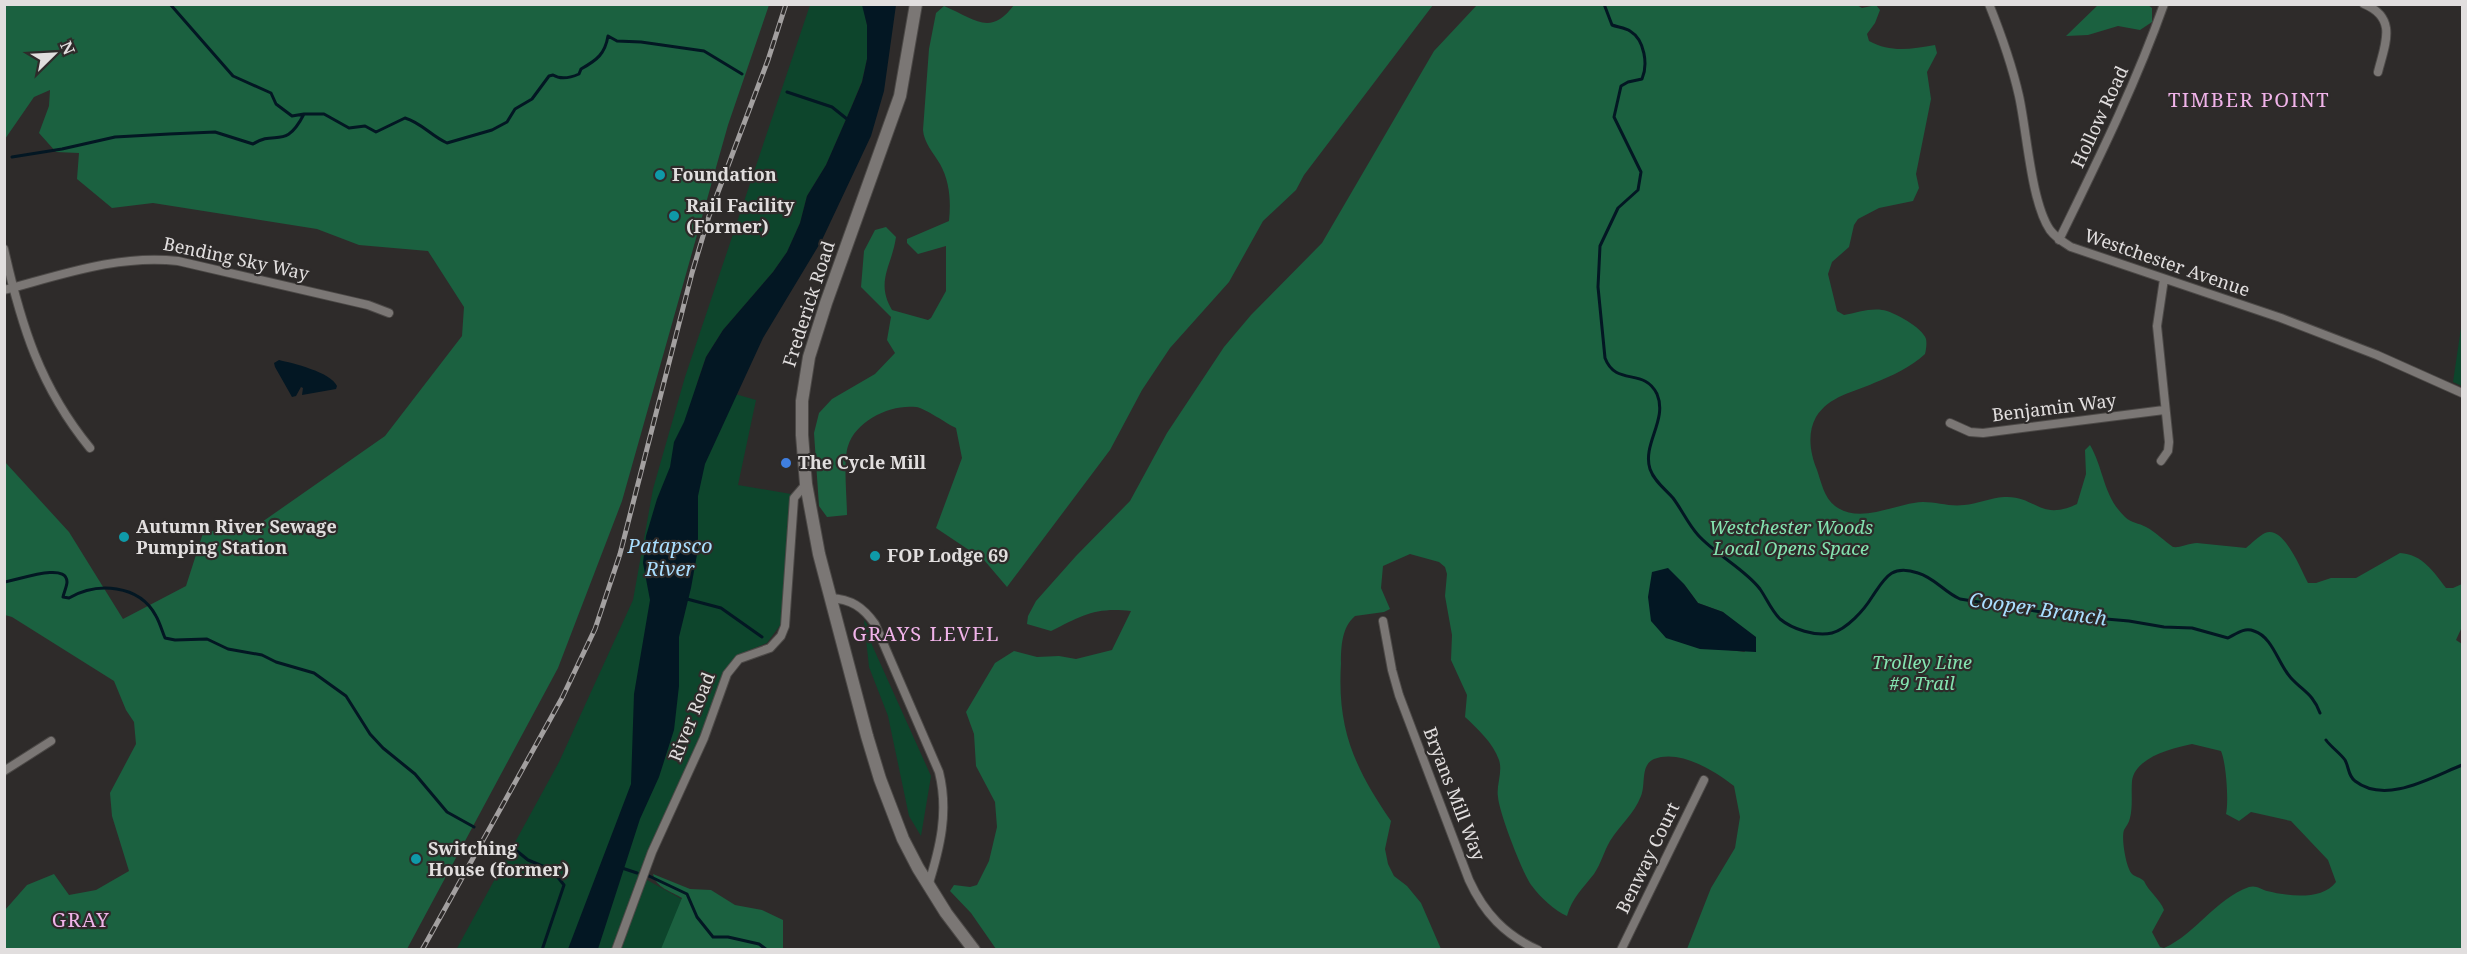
<svg xmlns="http://www.w3.org/2000/svg" width="2467" height="954" viewBox="0 0 2467 954" font-family="'Noto Serif',serif">
	<style>
		.green { fill: #0d452c }
		.forest { fill: #1b6140; fill-rule: evenodd }
		.water { fill: #031723 }
		.lines { fill: none; stroke-linecap: round; stroke-linejoin: round }
		.stream { stroke: #031723; stroke-width: 3 }
		.minor-casing { stroke: #4c4947; stroke-width: 10 }
		.secondary-casing { stroke: #4c4947; stroke-width: 14 }
		.minor { stroke: #7b7775; stroke-width: 8 }
		.secondary { stroke: #7b7775; stroke-width: 12 }
		.rail-casing { stroke: #a3a0a0; stroke-width: 5 }
		.rail { stroke: #2e2b2a; stroke-width: 3; stroke-dasharray: 9; stroke-linecap: butt }
		.culture-dot { fill: #0f9aa8; stroke: #2e2b2a; stroke-width: 2 }
		.shop-dot { fill: #3f7fe0; stroke: #2e2b2a; stroke-width: 2 }
		.labels { text-anchor: middle; stroke-width: 4.5; stroke-linejoin: round; paint-order: stroke }
		.street-label { font-size: 18px; fill: #e1dede; stroke: #2e2b2a }
		.poi-label { font-size: 18px; font-weight: bold; fill: #e1dede; stroke: #2e2b2a; text-anchor: start }
		.park-label { font-size: 18px; font-style: italic; fill: #84e4b0; stroke: #2e2b2a }
		.neighbourhood-label { font-size: 20px; letter-spacing: 1.5px; fill: #f0b3e9; stroke: #2e2b2a }
		.water-label { font-size: 20px; font-style: italic; fill: #a9deff; stroke: #2e2b2a }
	</style>
	<rect width="100%" height="100%" fill="#2e2b2a"/>
	<path class="green" d="M810 5H863L867 25V59L862 81 851 108 826 165 807 196 800 223 787 252 773 272 723 330 706 357 697 383 756 400 738 485 791 494 781 624 767 643 737 655 723 672 700 736 638 875 705 912 703 949 456 950 559 762 633 600 653 489 685 377Z
		M2462 321V386L2453 382Z
		M864 620 869 627 872 645 931 776 921 836 909 816 888 716 869 667Z"/>
	<path class="forest" d="M5 4 769 5 728 125 622 501 558 668 407 949H5V910L27 885 54 874 69 895 96 890 129 871 112 816 110 793 136 744 134 722 126 710 114 681 12 617 5 615V462L69 532 123 619 186 586 203 533 262 522 385 436 462 336 464 307 428 251 359 245 317 229 153 203 112 208 77 179 79 153 56 152 39 133 49 106 50 90 34 97 5 139Z
		M1855 4 1862 8 1876 5 1880 10 1875 23 1867 34 1869 41C1891 53 1911 49 1935 45L1937 53 1927 72 1931 99 1916 174 1919 188 1913 201 1879 208 1858 219 1854 225 1849 247 1832 262 1828 274 1837 311 1844 315C1856 313 1870 308 1882 310 1893 311 1923 328 1926 339 1927 344 1926 350 1925 354 1911 367 1892 376 1874 383 1854 392 1829 396 1816 417 1807 433 1810 453 1817 470 1821 481 1824 498 1835 506 1861 525 1895 503 1923 502 1937 502 1950 507 1964 505 1977 504 1990 498 2004 497 2036 495 2039 522 2077 504L2086 474 2085 450 2090 445C2104 469 2103 496 2125 517 2131 523 2139 523 2146 527 2156 532 2164 541 2173 547 2181 548 2189 543 2197 543 2213 545 2230 546 2246 548 2252 543 2259 536 2265 533 2284 525 2301 570 2308 583H2316L2331 578H2356L2400 553C2422 554 2434 572 2446 588H2453L2462 584V627L2456 640 2462 644V949H1687L1711 888 1735 848 1740 817 1734 786C1715 771 1680 749 1654 759 1640 765 1646 785 1641 796 1634 814 1620 825 1610 841 1604 851 1601 864 1594 874 1583 888 1572 898 1567 916 1555 911 1540 897 1532 886 1523 875 1499 812 1498 797 1496 785 1503 772 1499 760 1493 743 1478 729 1465 717L1467 695 1451 660 1452 635 1445 596 1447 574 1445 567 1439 562 1410 554 1383 566 1381 588 1390 609 1384 612 1355 616C1342 627 1341 646 1341 663 1337 729 1354 767 1391 821L1385 849 1388 864 1394 876 1407 886 1421 903 1441 949H996L971 913 950 891 954 885 970 887 977 885 989 861 997 827 995 802 976 766 974 734 966 712 995 663 1014 651 1037 657 1059 656 1076 659 1112 650 1131 611C1094 607 1082 616 1051 631L1027 624 1028 616 1036 601 1076 556 1130 501 1167 433 1224 347 1251 315 1322 243 1434 51 1477 5ZM1684 584 1698 603 1723 612 1745 652 1720 649ZM2192 744 2221 751C2226 762 2229 801 2226 814L2239 821 2251 812 2291 821 2328 860 2336 882C2322 901 2287 896 2267 891 2261 889 2256 885 2249 887 2215 899 2196 934 2164 948L2160 947 2152 932 2164 910C2160 899 2149 892 2144 881 2140 877 2135 877 2132 874 2126 868 2121 838 2124 830 2126 826 2129 823 2130 818 2133 806 2131 793 2132 781 2135 757 2173 748 2192 744Z
		M1014 5H1433L1304 175 1296 190 1263 221 1229 282 1170 348 1142 390 1110 450 1007 587 984 560 936 528 962 458 956 428C947 424 925 408 916 407 891 404 856 420 848 446 843 461 847 497 847 515L827 517 819 506 814 433 819 413 832 399 875 374 895 353 887 340 891 317 861 287 864 251 875 230 886 227 896 237C892 266 875 281 892 310L928 320 931 318 946 291V246L918 254 907 243V239L949 221C951 202 950 182 940 164 933 152 924 143 923 130L929 49 936 13 944 6C975 19 990 37 1014 5Z
		M2098 5H2148L2152 8V22L2140 30 2118 26 2088 35 2066 36Z
		M653 874 690 889 711 890 735 905 762 910 783 920V949H661L682 898C671 891 656 888 653 874Z"/>
	<path class="water" d="M862 5H896L884 91 871 136 822 240 763 338 705 464 698 496V549L691 588 679 637V686L674 730 659 777 640 819 598 949H568L631 784 634 694 650 600 643 563 646 536 657 499 670 467 674 442 684 422 706 357 723 330 773 272 787 252 800 223 807 196 826 165 851 108 862 82 867 59V25Z
		M279 360C292 363 331 372 337 386L336 389 302 395 303 388 301 387 296 396 292 397 275 367 274 363Z
		M1668 568 1684 584 1698 603 1723 612 1756 637V652L1700 649 1666 638 1651 621 1648 597 1652 572Z"/>
	<g class="lines">
		<path class="stream" d="M170 4 233 76 271 93 276 104 292 116 304 114H324L349 128 365 126 376 132 405 118C422 123 431 136 447 143L492 130 507 122 515 109 532 99 549 76 553 75C561 80 570 78 579 74L581 69C597 60 605 54 608 36L617 41 641 42 704 51 742 74
			M1604 4 1612 25C1617 27 1626 28 1630 31 1645 40 1648 65 1642 79L1628 82 1621 86 1614 117 1641 172 1638 190 1618 208 1600 246 1598 287 1605 358C1616 387 1644 367 1657 394 1668 420 1642 444 1650 469 1654 481 1665 489 1673 498 1682 510 1688 524 1698 535 1715 554 1746 570 1760 589 1767 599 1771 610 1780 619 1792 629 1816 637 1832 633 1847 629 1864 610 1872 597 1885 578 1891 564 1918 573 1935 578 1944 592 1960 599L2060 615 2129 621 2164 627 2192 628 2228 638C2236 634 2244 627 2254 631 2273 637 2278 664 2291 678 2304 692 2313 694 2320 713
			M787 92 832 107 847 119
			M12 157 62 149 115 137 169 134 215 132 253 144C276 129 285 151 304 114
			M4 582C16 581 67 561 67 582 67 586 64 592 63 597L69 598C97 582 139 584 156 616 160 623 162 631 165 638L175 640 207 639 228 649 262 655 276 662 314 673 346 696 370 734 383 748 415 774 447 812 474 827
			M687 599 721 608 762 637
			M2326 740C2331 747 2340 753 2345 760 2349 767 2348 776 2355 781 2386 805 2432 777 2462 765
			M512 847 528 860 552 870 564 885 542 950
			M622 868 637 873
			M649 876 687 894 697 917 713 937H728L759 944 767 950"/>
		<defs>
			<path id="minor" d="M1989 4C2001 34 2012 65 2019 96 2027 132 2031 202 2050 230 2056 238 2063 242 2071 247L2281 318 2377 355 2462 393
				M2364 4C2398 18 2385 44 2378 72
				M2059 240C2097 162 2135 86 2164 4
				M4 249C21 325 40 387 90 448
				M4 290C61 275 119 254 178 261L368 305 389 313
				M1950 423 1970 432 1983 433 2164 410
				M2161 461 2168 451 2169 442 2157 326 2164 279
				M830 598C851 599 863 607 875 624L939 772C949 812 940 848 928 886
				M1383 621 1392 670 1399 695 1469 880C1484 913 1505 935 1538 950
				M4 771 51 741
				M616 950 652 852 704 738 727 674 739 659 770 648 781 636 785 626 794 498 806 484
				M1621 950 1704 780"/>
			<path id="secondary" d="M916 4 900 96 826 303 809 357 802 401V435L806 484 819 554 867 736 880 779 903 839 918 868 946 913 974 950"/>
		</defs>
		<use href="#minor" class="minor-casing"/>
		<use href="#secondary" class="secondary-casing"/>
		<use href="#minor" class="minor"/>
		<use href="#secondary" class="secondary"/>
		<defs>
			<path id="rail" d="M422 950 562 698 595 629 620 554 692 273 709 216 768 60 786 4"/>
		</defs>
		<use href="#rail" class="rail-casing"/>
		<use href="#rail" class="rail"/>
	</g>
	<g class="culture-dot">
		<circle cx="660" cy="175" r="6"/>
		<circle cx="674" cy="216" r="6"/>
		<circle cx="124" cy="537" r="6"/>
		<circle cx="875" cy="556" r="6"/>
		<circle cx="416" cy="859" r="6"/>
	</g>
	<circle class="shop-dot" cx="786" cy="463" r="6"/>
	<g class="labels">
		<g class="street-label">
			<text transform="translate(2100 117) rotate(-65)" y="6">Hollow Road</text>
			<text transform="translate(236 259) rotate(12)" y="6">Bending Sky Way</text>
			<text transform="translate(2167 263) rotate(19)" y="6">Westchester Avenue</text>
			<text transform="translate(809 304) rotate(-72)" y="6">Frederick Road</text>
			<text transform="translate(2054 408) rotate(-7)" y="6">Benjamin Way</text>
			<text transform="translate(692 717) rotate(-68)" y="6">River Road</text>
			<text transform="translate(1454 794) rotate(69)" y="6">Bryans Mill Way</text>
			<text transform="translate(1648 858) rotate(-64)" y="6">Benway Court</text>
		</g>
		<g class="poi-label">
			<text x="672" y="181">Foundation</text>
			<text x="686" y="212">Rail Facility<tspan x="686" dy="21">(Former)</tspan></text>
			<text x="798" y="469">The Cycle Mill</text>
			<text x="136" y="533">Autumn River Sewage<tspan x="136" dy="21">Pumping Station</tspan></text>
			<text x="887" y="562">FOP Lodge 69</text>
			<text x="428" y="855">Switching<tspan x="428" dy="21">House (former)</tspan></text>
		</g>
		<g class="park-label">
			<text x="1791" y="534">Westchester Woods<tspan x="1791" dy="21">Local Opens Space</tspan></text>
			<text x="1922" y="669">Trolley Line<tspan x="1922" dy="21">#9 Trail</tspan></text>
		</g>
		<g class="neighbourhood-label">
			<text x="2249" y="107">TIMBER POINT</text>
			<text x="926" y="641">GRAYS LEVEL</text>
			<text x="81" y="927">GRAY</text>
		</g>
		<g class="water-label">
			<text x="670" y="553">Patapsco<tspan x="670" dy="23">River</tspan></text>
			<text transform="translate(2038 609) rotate(8)" y="7">Cooper Branch</text>
		</g>
	</g>
	<rect width="2467" height="954" fill="none" stroke="#e1dede" stroke-width="12"/>
	<g transform="translate(54 54) rotate(66)" stroke="#2e2b2a" stroke-width="4.5" paint-order="stroke">
	<path d="M0-4.5L10 22L0 15L-10 22Z" fill="#e1dede"/>
	<text y="-9" font-size="16" font-weight="bold" text-anchor="middle" fill="#e1dede">N</text>
	</g>
</svg>
